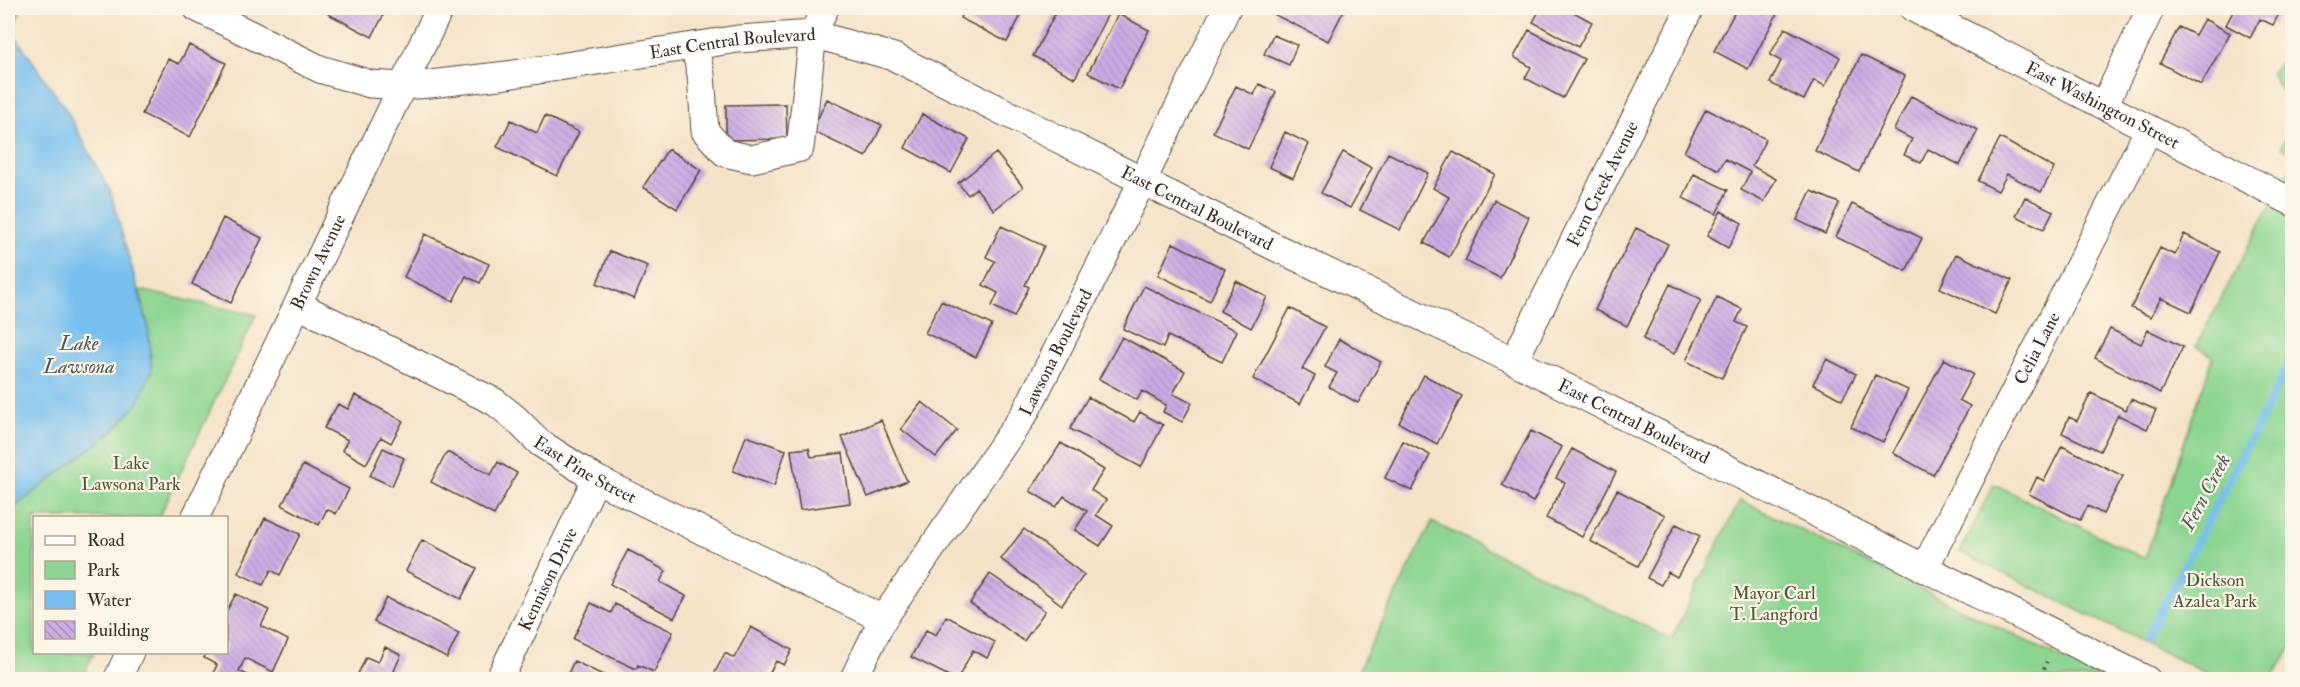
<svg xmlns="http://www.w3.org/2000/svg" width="2300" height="687" viewBox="0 0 2300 687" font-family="'IM FELL Double Pica',serif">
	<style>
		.park { fill: #8bd591; stroke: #638058; stroke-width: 1.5 }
		.water { fill: #76bfef; stroke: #587486; stroke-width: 1.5 }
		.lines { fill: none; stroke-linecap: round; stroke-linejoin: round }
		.stream { stroke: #76bfef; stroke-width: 8 }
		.building { fill: url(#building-back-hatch) }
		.minor-casing { stroke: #574637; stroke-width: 29 }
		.path { stroke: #574637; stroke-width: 4; stroke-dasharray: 1.5 4.5; stroke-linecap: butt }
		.minor { stroke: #fff; stroke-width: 27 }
		.labels { text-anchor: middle; stroke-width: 4.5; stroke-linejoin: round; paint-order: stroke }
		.street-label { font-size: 18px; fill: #3b2a1e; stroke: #fcf5e5 }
		.park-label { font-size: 18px; fill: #4f553b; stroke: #fcf5e5 }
		.water-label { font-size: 20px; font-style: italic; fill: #4d575d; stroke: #fcf5e5 }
	</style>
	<defs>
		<pattern id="building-back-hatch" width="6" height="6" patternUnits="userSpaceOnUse" patternTransform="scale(1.5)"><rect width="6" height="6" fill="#cdace6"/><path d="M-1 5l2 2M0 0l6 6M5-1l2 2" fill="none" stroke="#a88cba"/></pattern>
	</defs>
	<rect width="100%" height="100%" fill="#fcf5e5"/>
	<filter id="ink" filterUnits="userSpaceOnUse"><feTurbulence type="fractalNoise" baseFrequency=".0167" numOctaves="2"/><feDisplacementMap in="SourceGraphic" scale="12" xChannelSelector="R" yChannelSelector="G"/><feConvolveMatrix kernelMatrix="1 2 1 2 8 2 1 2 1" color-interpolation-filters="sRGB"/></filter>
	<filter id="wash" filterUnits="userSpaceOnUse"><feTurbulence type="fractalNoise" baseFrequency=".008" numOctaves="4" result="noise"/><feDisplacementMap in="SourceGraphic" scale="24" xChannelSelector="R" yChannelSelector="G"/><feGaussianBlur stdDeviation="1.35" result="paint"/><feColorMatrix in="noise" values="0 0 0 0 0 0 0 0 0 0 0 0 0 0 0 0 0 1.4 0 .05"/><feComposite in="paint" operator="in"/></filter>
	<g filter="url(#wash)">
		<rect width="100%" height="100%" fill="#f4e3c7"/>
		<path class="park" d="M8 8H22L11 32 8 28Z
			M2292 50V112L2271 72Z
			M2292 122V154L2281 147Z
			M2292 164V647L2271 679H2218L1960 552 1994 484 2145 559 2213 357 2196 346Z
			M139 290 256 315 159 517 34 518V652L94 653 81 679 8 680V512L31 494 148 325Z
			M1740 500 2103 679H1354L1432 522 1671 639Z"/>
		<path class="water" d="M8 28 18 40 67 111 110 191 148 325 152 370 138 403 113 431 8 512Z"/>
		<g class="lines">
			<path class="stream" d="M2146 639 2292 359"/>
		</g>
		<g id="blocks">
			<path class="building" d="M331 8H387L372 37 328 14Z
				M965 8H1007L1021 15 1007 42 960 18Z
				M1058 8H1073L1081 12 1084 8H1111L1075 78 1033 56Z
				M1278 8H1345L1328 41 1275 15Z
				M1541 8H1566L1592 22 1578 47 1533 22Z
				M1737 8H1770L1778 12 1748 69 1714 51Z
				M2235 8H2282L2273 25 2260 19 2250 38 2226 25Z
				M1118 14 1149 30 1119 89 1088 73Z
				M2204 19 2230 33 2201 85 2160 63 2179 27 2195 35Z
				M1785 28 1840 57 1825 86 1814 80 1804 100 1770 83 1781 61 1770 55Z
				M1529 30 1584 59 1563 98 1525 78 1531 67 1514 57Z
				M1273 35 1297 45 1289 65 1264 54Z
				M189 45 226 63 190 137 142 114 168 59 179 64Z
				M1861 55 1905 76 1859 172 1815 151Z
				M1259 84 1276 92 1248 149 1213 132 1236 86 1254 95Z
				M1911 96 1978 130 1960 165 1928 149 1921 163 1904 155 1912 139 1894 130Z
				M827 99 882 125 866 157 812 131Z
				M786 104 787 139 726 140V105Z
				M1706 109 1766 139 1752 166 1776 179 1764 202 1741 190 1750 172 1725 159 1719 170 1684 152Z
				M922 114 969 139 951 173 905 148Z
				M545 116 579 132 557 176 497 147 511 120 537 133Z
				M1285 132 1309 144 1293 178 1269 167Z
				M2000 138 2054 168 2041 192 2007 174 1998 191 1978 181Z
				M668 149 701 170 677 209 643 187Z
				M1343 152 1372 168 1350 208 1321 193Z
				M1453 152 1495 174 1449 257 1424 243 1449 197 1433 188Z
				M996 153 1023 187 994 210 976 188 968 195 958 183Z
				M1388 153 1428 173 1400 230 1360 210Z
				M1694 174 1728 190 1716 214 1683 198Z
				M1811 191 1839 203 1825 234 1797 220Z
				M2025 197 2053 211 2044 229 2016 216Z
				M1494 200 1529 217 1500 278 1465 261Z
				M1852 204 1922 238 1906 271 1836 237Z
				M1721 211 1742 223 1728 248 1707 236Z
				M223 218 262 238 231 303 192 284Z
				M1001 226 1044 246 1025 285 1029 287 1014 317 992 306 998 293 983 285 995 261 986 257Z
				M1636 228 1668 244 1627 326 1595 310Z
				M425 234 489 264 480 283 466 276 453 301 404 277Z
				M2184 234 2220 252 2191 312 2161 298 2151 317 2131 308 2160 248 2175 255Z
				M1173 243 1225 269 1210 301 1158 275Z
				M610 251 648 266 634 299 597 283Z
				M1956 254 2012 280 1995 314 1940 288Z
				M1236 281 1267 297 1251 328 1220 311Z
				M1670 284 1701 300 1674 354 1643 339Z
				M1144 286 1237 331 1222 362 1168 336 1163 348 1123 329Z
				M1717 297 1742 309 1736 322 1747 327 1722 378 1686 361Z
				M941 301 992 325 976 357 925 333Z
				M1290 308 1325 327 1302 369 1315 376 1300 404 1253 379Z
				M2110 329 2141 344 2148 330 2183 347 2160 393 2095 358Z
				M1122 337 1185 371 1173 394 1192 403 1182 422 1163 412 1166 405 1142 391 1137 400 1099 379Z
				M1339 339 1381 362 1358 403 1329 387 1337 373 1325 367Z
				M1827 359 1856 374 1842 400 1813 384Z
				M1944 359 1973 374 1959 400 1970 406 1933 475 1893 453Z
				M1424 375 1462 396 1437 444 1399 423Z
				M1875 375 1908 390 1883 442 1851 427Z
				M2091 393 2126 410 2131 399 2156 410 2147 429 2118 415 2100 451 2062 433 2069 417 2077 421Z
				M355 395 403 421 391 443 381 437 366 464 342 450 348 440 324 428 338 404 348 409Z
				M1088 397 1134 422 1140 412 1163 425 1141 467 1070 429Z
				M922 402 957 430 936 457 901 429Z
				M881 420 907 481 868 497 842 437Z
				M1531 431 1562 447 1533 502 1502 485Z
				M746 436 786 450 774 486 733 471Z
				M1403 441 1430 455 1412 491 1385 478Z
				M1061 443 1104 470 1091 490 1106 500 1096 515 1113 526 1100 546 1075 530 1087 511 1064 496 1056 507 1030 491Z
				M2062 446 2123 476 2103 514 2088 506 2080 520 2029 494 2037 477 2044 481Z
				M383 448 404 458 392 486 370 476Z
				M809 448 811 457 843 453 850 503 800 510 791 450Z
				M1572 449 1616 472 1582 537 1546 518 1565 483 1556 478Z
				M447 452 491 475 498 462 517 473 494 515 431 482Z
				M303 465 349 489 336 514 327 509 319 525 282 505Z
				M1617 490 1665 515 1638 566 1590 541Z
				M265 518 300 534 280 575 271 570 263 585 238 573Z
				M1676 524 1700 536 1677 577 1668 572 1661 585 1647 578Z
				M1024 529 1084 575 1062 605 1001 559Z
				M422 540 477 568 461 599 406 571Z
				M628 550 666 571 660 582 686 596 674 618 610 584Z
				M990 574 1045 611 1024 641 970 603Z
				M236 594 269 610 261 626 288 640 273 672 245 658 239 671 257 680H216L211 677 217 665 204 658 207 652H226V612Z
				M386 598 459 633 447 658 374 622Z
				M591 603 611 613 615 604 673 632 654 672 638 665 636 669 573 639Z
				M946 616 995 642 987 658 973 650 957 680 911 657 926 630 936 635Z
				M751 627 792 650 784 665 776 661 766 680H711L725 653 734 658Z
				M385 647 401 655 394 671 411 680H355L366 657 378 662Z
				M574 661 613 680H565Z"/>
		</g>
	</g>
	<g filter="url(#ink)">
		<use href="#blocks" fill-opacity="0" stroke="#574637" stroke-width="1.5"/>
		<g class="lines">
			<defs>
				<g id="minor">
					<path id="s1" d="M197 8 320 69 370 84 402 86 430 84 507 75 738 39 813 34 894 57 1277 248 1514 361 2147 680"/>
					<path id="s2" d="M1913 8 2292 202"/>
					<path d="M694 46 701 74 705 131 725 153 752 159 800 148 813 34 825 8"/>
					<path d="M2104 105 2151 8"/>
					<path id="s3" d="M298 305 495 402 515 418 540 443 596 479 883 619"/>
					<path id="s4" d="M1514 361 1690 8"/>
					<path id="s5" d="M195 518 440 8"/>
					<path id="s6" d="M1924 569 2149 129"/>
					<path d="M117 680 130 652"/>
					<path id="s7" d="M499 680 596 479"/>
					<path id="s8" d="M853 680 883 619 1025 413 1143 180 1227 8"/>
				</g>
			</defs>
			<use href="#minor" class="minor-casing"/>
			<path class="path" d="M2040 680 2048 658"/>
			<use href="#minor" class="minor"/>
		</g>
	</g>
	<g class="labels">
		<g class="street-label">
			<text dy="6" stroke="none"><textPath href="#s1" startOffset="555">East Central Boulevard</textPath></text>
			<text dy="6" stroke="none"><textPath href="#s2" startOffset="213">East Washington Street</textPath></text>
			<text dy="6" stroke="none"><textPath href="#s4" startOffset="198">Fern Creek Avenue</textPath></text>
			<text dy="6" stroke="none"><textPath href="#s1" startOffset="1059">East Central Boulevard</textPath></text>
			<text dy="6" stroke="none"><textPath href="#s5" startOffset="284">Brown Avenue</textPath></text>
			<text dy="6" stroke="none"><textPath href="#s6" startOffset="248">Celia Lane</textPath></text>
			<text dy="6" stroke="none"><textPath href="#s8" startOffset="386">Lawsona Boulevard</textPath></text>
			<text dy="6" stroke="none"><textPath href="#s1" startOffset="1545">East Central Boulevard</textPath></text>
			<text dy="6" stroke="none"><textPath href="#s3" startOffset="333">East Pine Street</textPath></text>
			<text dy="6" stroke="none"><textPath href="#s7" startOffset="112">Kennison Drive</textPath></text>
		</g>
		<g class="park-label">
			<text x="131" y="469">Lake<tspan x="131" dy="21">Lawsona Park</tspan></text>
			<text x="2215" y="586">Dickson<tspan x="2215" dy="21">Azalea Park</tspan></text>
			<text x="1774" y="599">Mayor Carl<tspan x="1774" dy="21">T. Langford</tspan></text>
		</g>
		<g class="water-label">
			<text x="79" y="350">Lake<tspan x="79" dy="23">Lawsona</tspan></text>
			<text transform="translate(2205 492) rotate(-62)" y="7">Fern Creek</text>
		</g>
	</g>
	<rect width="2300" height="687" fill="none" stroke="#fcf5e5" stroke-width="30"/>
	<rect x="33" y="516" width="195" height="138" fill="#fcf5e5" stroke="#afa495" stroke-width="1.5"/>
	<rect x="45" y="536" width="30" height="9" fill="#ffffff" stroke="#afa495" stroke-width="1.5"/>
	<text x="87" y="546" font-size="18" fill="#3b2a1e">Road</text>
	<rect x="45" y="561" width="30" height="18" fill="#8bd591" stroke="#afa495" stroke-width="1.5"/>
	<text x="87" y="576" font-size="18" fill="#3b2a1e">Park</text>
	<rect x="45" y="591" width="30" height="18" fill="#76bfef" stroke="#afa495" stroke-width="1.5"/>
	<text x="87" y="606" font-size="18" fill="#3b2a1e">Water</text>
	<rect x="45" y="621" width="30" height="18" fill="url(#building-back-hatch)" stroke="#afa495" stroke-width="1.5"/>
	<text x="87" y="636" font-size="18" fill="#3b2a1e">Building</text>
</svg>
